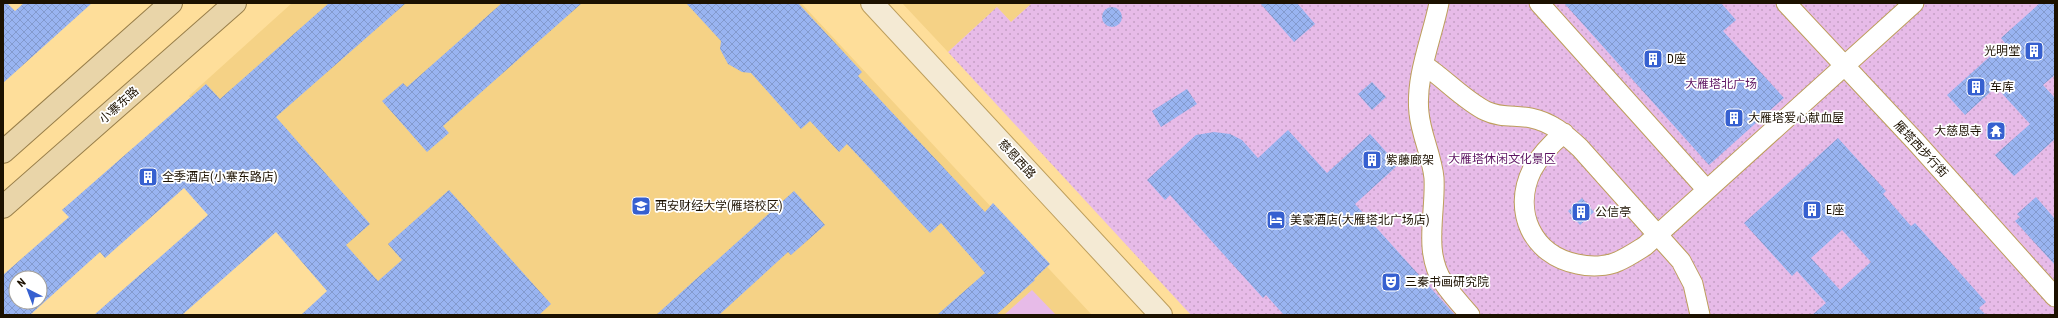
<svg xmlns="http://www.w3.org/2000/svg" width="2058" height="318" viewBox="0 0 2058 318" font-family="'Roboto Condensed','Noto Sans SC',sans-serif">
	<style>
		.built { fill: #f5d286 }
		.green { fill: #e7bbe8 }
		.park { fill: url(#park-dots) }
		.building { fill: url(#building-cross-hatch); fill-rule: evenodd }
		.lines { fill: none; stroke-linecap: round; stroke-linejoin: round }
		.street-casing { stroke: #bd9e5c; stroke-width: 21 }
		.secondary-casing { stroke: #bd9e5c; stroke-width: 24 }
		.primary-casing { stroke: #987e49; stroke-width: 24 }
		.street { stroke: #fff; stroke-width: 19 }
		.secondary { stroke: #f4ead4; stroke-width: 22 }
		.primary { stroke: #e9d5a9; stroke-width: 22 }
		.labels { text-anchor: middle; stroke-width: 3.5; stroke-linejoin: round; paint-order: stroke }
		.poi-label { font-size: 12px; fill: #1c1100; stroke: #fff; text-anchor: start }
		.park-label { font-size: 12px; fill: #5d1462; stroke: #fff }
		.street-label { font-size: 12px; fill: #1c1100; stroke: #fff }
	</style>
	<defs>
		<pattern id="park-dots" width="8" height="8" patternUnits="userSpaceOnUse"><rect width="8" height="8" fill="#e7bbe8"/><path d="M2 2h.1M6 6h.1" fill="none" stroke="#c6a0c5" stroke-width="1.8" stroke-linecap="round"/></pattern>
		<pattern id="building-cross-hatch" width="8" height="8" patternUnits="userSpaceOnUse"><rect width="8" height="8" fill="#99b4f1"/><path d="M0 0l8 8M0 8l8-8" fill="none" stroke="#839acd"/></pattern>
	</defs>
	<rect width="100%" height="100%" fill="#fede9a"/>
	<path class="built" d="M292 3H801L1092 315H395L189 96Z
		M902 3H1032L1011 22 997 7 948 52Z"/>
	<path class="green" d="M1032 290 1056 315H1004Z"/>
	<path class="park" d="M1032 3H2055V315H1191L948 52 997 7 1011 22Z"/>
	<path class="building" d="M3 3H7L15 11 24 3H92L3 83Z
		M329 3H406L276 117 370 224 346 245 378 281 402 260 388 244 449 190 551 304 539 315H301L327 291 276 232 182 315H94L208 215 184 188 105 258 100 252 30 315H3V275L69 217 62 210 206 84 220 99ZM16 278H40V302H16Z
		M502 3H582L443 126 449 133 427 152 382 101 403 83 407 87Z
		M686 3H798L862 72 858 76 985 212 993 203 1050 264 1034 279 1035 280 996 315H937L985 273 941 223 930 233 847 144 839 152 810 121 801 129 751 73 742 72 728 64 720 49 721 41Z
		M1260 3H1297L1315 24 1294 42Z
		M1564 3H1721L1736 20 1723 31 1784 98 1709 165Z
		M2040 3H2055V75L2043 85 2055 98V139L2014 176 1995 155 2030 124 1996 87 1965 115 1947 95 2005 43 2001 38Z
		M1102 17a10 10 0 1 1 20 0a10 10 0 1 1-20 0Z
		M1372 82 1386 97 1372 110 1358 94Z
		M1187 89 1197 104 1161 127 1152 111Z
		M1288 130 1327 173 1370 134 1398 165 1355 204 1455 315H1284L1266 295 1263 298 1170 195 1165 200 1147 180 1196 135 1214 132 1230 134 1242 140 1258 158Z
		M1838 138 1886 191 1883 194 1911 226 1915 223 1986 302 1979 308 1986 315H1812L1826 303 1797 271 1792 276 1744 223ZM1842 230 1871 262 1840 290 1811 258Z
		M794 191 825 225 791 255 788 252 719 315H656Z
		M2036 197 2055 219V265L2015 221 2020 217 2017 214Z
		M1582 198 1594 212 1580 225 1568 211Z"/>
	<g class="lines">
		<defs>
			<path id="street" d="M1439 3C1432 38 1415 77 1419 113 1421 135 1432 156 1434 178 1436 213 1423 251 1443 282 1451 294 1461 305 1470 315
				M1539 3 1707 190
				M1786 3 1915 141 2055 297
				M1424 65C1444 78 1465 101 1486 111 1500 118 1516 115 1531 118 1551 122 1565 134 1580 148L1681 261 1693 284 1700 315
				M1564 133C1551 144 1540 155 1532 170 1512 211 1532 255 1577 264 1590 267 1607 267 1619 261 1628 257 1637 251 1645 246L1914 3"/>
			<path id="secondary" d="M872 3 1161 315"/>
			<path id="primary" d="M3 152 171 3
				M3 207 235 3"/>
		</defs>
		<use href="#street" class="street-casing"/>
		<use href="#secondary" class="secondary-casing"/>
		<use href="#primary" class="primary-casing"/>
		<use href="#street" class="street"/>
		<use href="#secondary" class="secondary"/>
		<use href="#primary" class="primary"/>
	</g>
	<defs>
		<symbol id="building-square" viewBox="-11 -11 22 22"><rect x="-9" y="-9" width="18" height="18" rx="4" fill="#3660d0" stroke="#fff"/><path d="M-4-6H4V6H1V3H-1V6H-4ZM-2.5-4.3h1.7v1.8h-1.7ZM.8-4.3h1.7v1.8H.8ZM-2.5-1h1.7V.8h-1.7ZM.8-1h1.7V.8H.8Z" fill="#fff"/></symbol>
		<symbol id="temple-square" viewBox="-11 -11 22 22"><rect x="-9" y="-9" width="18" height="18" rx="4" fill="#3660d0" stroke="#fff"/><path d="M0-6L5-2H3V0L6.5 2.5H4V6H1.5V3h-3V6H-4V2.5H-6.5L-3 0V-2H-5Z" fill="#fff"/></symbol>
		<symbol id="university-square" viewBox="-11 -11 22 22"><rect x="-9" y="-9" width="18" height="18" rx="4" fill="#3660d0" stroke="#fff"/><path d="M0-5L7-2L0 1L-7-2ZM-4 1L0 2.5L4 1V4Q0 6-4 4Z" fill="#fff"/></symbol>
		<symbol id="hotel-square" viewBox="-11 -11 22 22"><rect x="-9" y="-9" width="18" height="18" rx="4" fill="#3660d0" stroke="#fff"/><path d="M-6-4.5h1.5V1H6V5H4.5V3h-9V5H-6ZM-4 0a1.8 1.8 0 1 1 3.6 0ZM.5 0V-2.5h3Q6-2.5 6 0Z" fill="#fff"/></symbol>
		<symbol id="theatre-square" viewBox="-11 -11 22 22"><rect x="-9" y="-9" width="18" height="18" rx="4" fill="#3660d0" stroke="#fff"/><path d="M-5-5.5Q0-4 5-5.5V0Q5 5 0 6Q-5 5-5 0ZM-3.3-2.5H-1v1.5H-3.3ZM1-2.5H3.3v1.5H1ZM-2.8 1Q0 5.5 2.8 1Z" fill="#fff"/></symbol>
	</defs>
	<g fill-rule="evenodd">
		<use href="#building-square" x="2023" y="40" width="22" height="22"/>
		<use href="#building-square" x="1642" y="48" width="22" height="22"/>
		<use href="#building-square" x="1965" y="76" width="22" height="22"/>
		<use href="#building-square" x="1723" y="107" width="22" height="22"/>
		<use href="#temple-square" x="1985" y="120" width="22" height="22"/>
		<use href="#building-square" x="1361" y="149" width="22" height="22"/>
		<use href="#building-square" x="137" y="166" width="22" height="22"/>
		<use href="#university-square" x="630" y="195" width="22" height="22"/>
		<use href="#building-square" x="1801" y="199" width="22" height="22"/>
		<use href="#building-square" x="1570" y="201" width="22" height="22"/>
		<use href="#hotel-square" x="1265" y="209" width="22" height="22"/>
		<use href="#theatre-square" x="1380" y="271" width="22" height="22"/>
	</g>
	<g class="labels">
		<g class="poi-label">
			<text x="2020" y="55" text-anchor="end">光明堂</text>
			<text x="1667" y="63">D座</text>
			<text x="1990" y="91">车库</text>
			<text x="1748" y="122">大雁塔爱心献血屋</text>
			<text x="1982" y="135" text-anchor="end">大慈恩寺</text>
			<text x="1386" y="164">紫藤廊架</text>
			<text x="162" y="181">全季酒店(小寨东路店)</text>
			<text x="655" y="210">西安财经大学(雁塔校区)</text>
			<text x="1826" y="214">E座</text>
			<text x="1595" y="216">公信亭</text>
			<text x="1290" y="224">美豪酒店(大雁塔北广场店)</text>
			<text x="1405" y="286">三秦书画研究院</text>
		</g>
		<g class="park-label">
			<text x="1721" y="88">大雁塔北广场</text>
			<text x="1502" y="163">大雁塔休闲文化景区</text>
		</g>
		<g class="street-label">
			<text transform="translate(119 105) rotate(-42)" y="4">小寨东路</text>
			<text transform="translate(1921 149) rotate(47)" y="4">雁塔西步行街</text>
			<text transform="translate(1017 159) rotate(47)" y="4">慈恩西路</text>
		</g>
	</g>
	<rect width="2058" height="318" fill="none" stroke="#1c1100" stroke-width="8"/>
	<g transform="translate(28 290) rotate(318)"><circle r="19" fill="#ffffff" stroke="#a4a099"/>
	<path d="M0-3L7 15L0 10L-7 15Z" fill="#3660d0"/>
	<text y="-6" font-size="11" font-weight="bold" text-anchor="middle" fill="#1c1100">N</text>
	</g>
</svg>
